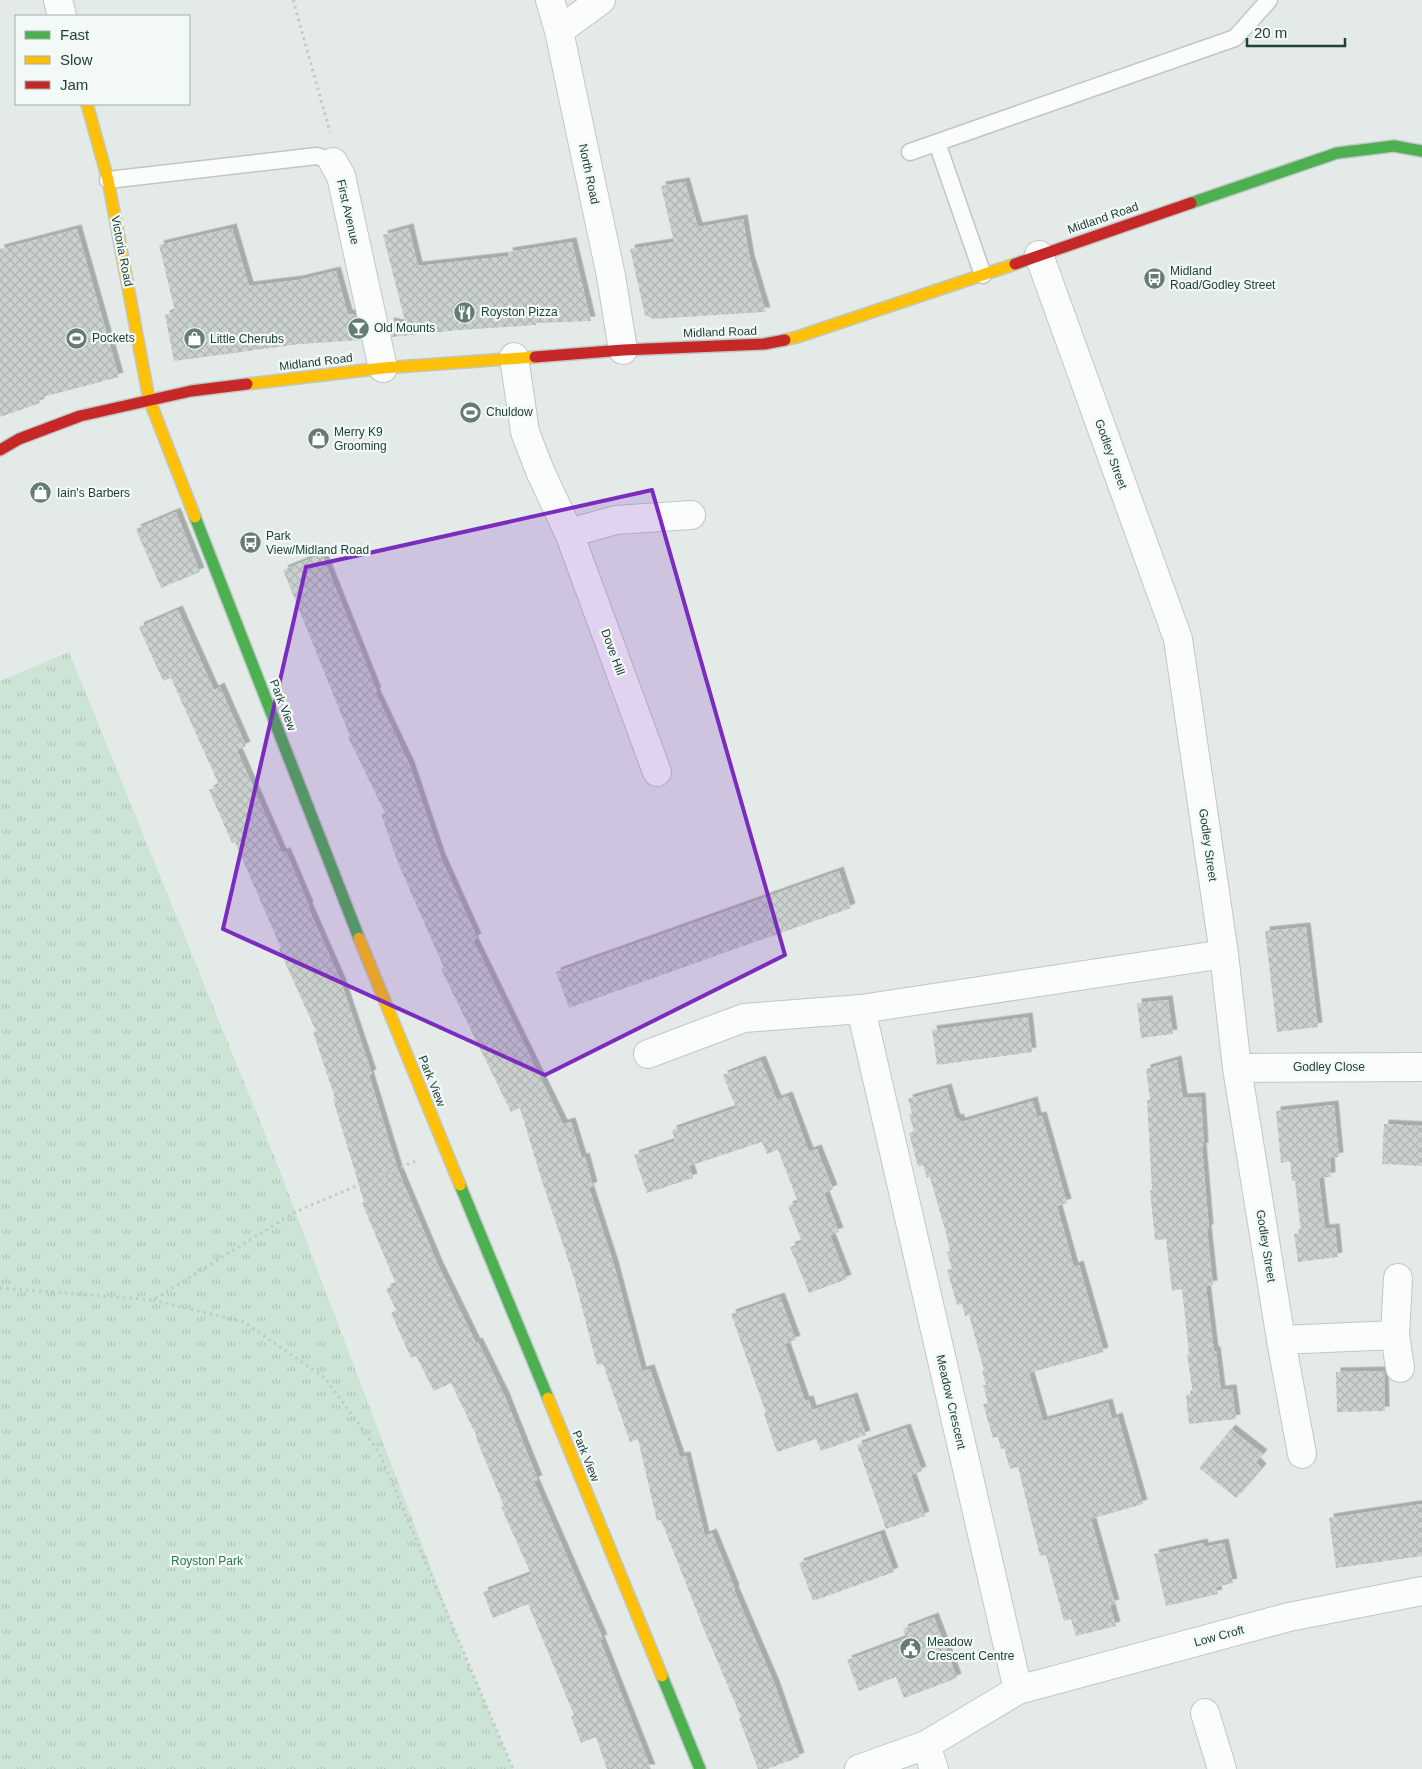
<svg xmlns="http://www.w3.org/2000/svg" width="1422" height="1769" viewBox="0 0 1422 1769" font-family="Helvetica,sans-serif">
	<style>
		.grass { fill: url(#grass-tufts) }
		.building { fill: url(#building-cross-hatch); filter: url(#shadow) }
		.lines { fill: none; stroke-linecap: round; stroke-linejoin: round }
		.lane-casing { stroke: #c1c7c5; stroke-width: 19 }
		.street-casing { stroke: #c1c7c5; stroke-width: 30 }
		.fast-casing { stroke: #c0c8c5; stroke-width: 14 }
		.slow-casing { stroke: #c0c8c5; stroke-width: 14 }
		.jam-casing { stroke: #c0c8c5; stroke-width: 14 }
		.path { stroke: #c1cac8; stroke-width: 3; stroke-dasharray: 2.5 4; stroke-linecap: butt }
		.lane { stroke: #fbfcfc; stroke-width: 16 }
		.street { stroke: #fbfcfc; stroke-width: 28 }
		.fast { stroke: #4caf50; stroke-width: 11 }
		.slow { stroke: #ffc107; stroke-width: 11 }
		.jam { stroke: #c62828; stroke-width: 11 }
		.marked { fill: #7b2cbf; fill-opacity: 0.2; stroke: #7b2cbf; stroke-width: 4; stroke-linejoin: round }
		.labels { text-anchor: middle; stroke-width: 4.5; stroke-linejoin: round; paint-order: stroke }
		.street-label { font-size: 12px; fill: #204039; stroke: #f2f9f6 }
		.poi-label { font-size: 12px; fill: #204039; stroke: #f2f9f6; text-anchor: start }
		.park-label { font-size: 12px; fill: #267b4b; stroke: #f2f9f6 }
	</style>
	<defs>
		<pattern id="grass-tufts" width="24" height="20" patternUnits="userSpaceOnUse" patternTransform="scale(1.25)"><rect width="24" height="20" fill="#cce4d5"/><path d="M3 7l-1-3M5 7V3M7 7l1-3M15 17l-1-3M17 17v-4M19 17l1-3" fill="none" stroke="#afc5b8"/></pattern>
		<pattern id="building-cross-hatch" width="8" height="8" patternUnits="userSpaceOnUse" patternTransform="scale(1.25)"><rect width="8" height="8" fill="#cbd1cf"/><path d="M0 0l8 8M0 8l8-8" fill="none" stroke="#aeb4b2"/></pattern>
		<filter id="shadow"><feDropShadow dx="4.5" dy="-4.5" stdDeviation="0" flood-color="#0004"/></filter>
	</defs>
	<rect width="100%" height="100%" fill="#e4eae8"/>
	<path class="grass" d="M69 652 276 1161 456 1634 513 1769H0V681Z"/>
	<path class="building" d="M685 182 698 227 743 219 750 259 766 312 653 319 645 315 630 249 674 242 661 186Z
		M232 228 249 286 298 280 336 271 348 314 355 315 361 340 300 344 174 361 165 315 175 311 159 245Z
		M409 228 418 266 509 256 508 252 572 242 591 321 536 323V325L459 330 392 337 389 322 406 325 383 235Z
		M77 229 119 377 39 398 40 403 0 417V249Z
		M176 512 200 572 161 588 136 529Z
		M322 554 377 692H375L410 766 441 858 477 938 473 940 563 1124 571 1122 582 1158 585 1157 593 1186 589 1188 614 1265 642 1371 650 1369 680 1457 686 1456 705 1536 712 1533 735 1589 734 1590 775 1685 800 1757 767 1769H758L739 1718 741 1717 705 1632 661 1520 657 1521 638 1439 630 1442 603 1364 597 1365 575 1281 541 1178 520 1108 511 1112 441 969 444 968 398 863 381 814 385 813 348 737 350 736 283 570Z
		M178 610 214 690 220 687 246 746 237 750 282 853 286 852 309 906 308 907 341 982 372 1074 369 1075 398 1170 438 1265 476 1343 478 1342 505 1397 538 1480 534 1481 603 1639 600 1640 651 1769H607L596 1737 581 1743 571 1717 574 1715 528 1604 493 1618 483 1592 531 1574 501 1507 504 1506 476 1438 477 1437 451 1383 434 1391 416 1356 411 1358 391 1313 396 1310 386 1289 396 1284 362 1203 364 1202 333 1099 335 1098 313 1032 316 1031 279 949 281 948 235 842 232 843 209 790 219 785 171 678 163 681 139 627Z
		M839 871 851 908 569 1008 556 972Z
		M1306 927 1318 1027 1277 1032 1265 931Z
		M1168 1000 1173 1034 1141 1038 1137 1003Z
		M1028 1017 1032 1052 937 1065 932 1030Z
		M761 1060 777 1100 788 1096 809 1152 817 1149 833 1189 824 1193 839 1232 830 1235 847 1279 809 1293 790 1247 802 1242 788 1206 798 1202 778 1150 767 1154 762 1142 689 1166 693 1178 647 1193 634 1155 675 1141 672 1130 736 1108 723 1075Z
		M1177 1060 1183 1098 1201 1097 1204 1147H1202L1209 1229H1207L1213 1285 1206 1286 1214 1351H1216L1221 1390 1232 1389 1236 1419 1189 1424 1186 1395 1193 1394 1187 1355 1189 1354 1182 1289 1172 1291 1166 1239 1155 1240 1150 1190H1152L1147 1100H1150L1146 1069Z
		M947 1088 956 1119 959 1118 961 1122 1033 1101 1037 1117 1042 1116 1067 1203 1057 1206 1074 1267 1079 1265 1104 1352 1029 1373 1043 1421 1108 1403 1112 1419 1118 1417 1143 1504 1091 1519 1115 1604 1110 1605 1116 1626 1076 1636 1071 1619 1064 1621 1046 1555 1040 1556 1018 1467 1010 1469 1004 1448 1001 1449 998 1437 993 1438 983 1404 988 1403 983 1385H986L982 1371 984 1370 969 1315 965 1316 962 1304 957 1305 947 1270 952 1269 947 1252 950 1251 947 1237 930 1177 927 1178 923 1165 918 1167 909 1133 914 1131 909 1114 912 1113 908 1099Z
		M1334 1105 1339 1157 1330 1158 1331 1177 1319 1178 1325 1229 1335 1228 1338 1257 1298 1262 1294 1234 1301 1233 1295 1181H1292L1290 1161 1281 1163 1276 1111Z
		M1384 1124 1422 1126V1166L1382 1164Z
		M780 1297 796 1340 785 1344 805 1401 809 1400 812 1410 853 1397 866 1435 821 1451 816 1439 777 1452 764 1414 766 1413 731 1314Z
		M1384 1371 1385 1411 1337 1412 1336 1372Z
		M906 1428 922 1471 911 1475 925 1516 886 1529 857 1445Z
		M1231 1429 1263 1454 1256 1462 1262 1468 1236 1498 1199 1468Z
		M1422 1504V1556L1336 1568 1329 1518Z
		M880 1534 894 1572 813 1601 799 1563Z
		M1203 1543 1204 1547 1224 1543 1233 1583 1216 1587 1218 1594 1166 1606 1154 1554Z
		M934 1617 957 1678 904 1698 896 1677 859 1691 847 1660 906 1638 903 1629Z"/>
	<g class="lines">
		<defs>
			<path id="lane" d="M937 143 983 275
				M910 152 1235 38 1269 0
				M108 180 317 156 333 162"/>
			<path id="street" d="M58 0 62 16
				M550 0 559 31 611 276 623 350
				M559 31 601 0
				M333 162 341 176 383 368
				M1039 255 1178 639 1224 954 1237 1068 1281 1340 1302 1454
				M514 357 525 432 540 471 569 533 657 772
				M569 533 616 520 691 515
				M648 1054 744 1018 861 1009 1224 954
				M1237 1068 1422 1067
				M1395 1335 1400 1368
				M1281 1340 1395 1335 1398 1278
				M1018 1690 1289 1617 1422 1591
				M1205 1713 1222 1769
				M926 1745 934 1769
				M859 1769 926 1745 1018 1690 861 1009"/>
			<path id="fast" d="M1191 203 1337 153 1394 146 1422 151
				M195 517 359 938
				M460 1185 548 1398
				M662 1676 700 1769"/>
			<path id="slow" d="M87 104 108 180 149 399 195 517
				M785 340 797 337 1015 264
				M247 384 383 368 535 357
				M359 938 460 1185
				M548 1398 662 1676"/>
			<path id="jam" d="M1015 264 1191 203
				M535 357 623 350 764 344 785 340
				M0 450 19 439 80 416 191 391 247 384"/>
		</defs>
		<use href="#lane" class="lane-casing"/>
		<use href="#street" class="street-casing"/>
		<use href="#fast" class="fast-casing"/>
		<use href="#slow" class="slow-casing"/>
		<use href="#jam" class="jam-casing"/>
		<path class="path" d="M293 0 330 132
			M0 1288 153 1300 295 1212 418 1160
			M153 1300 244 1322 325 1378 379 1452 513 1769"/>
		<use href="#lane" class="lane"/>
		<use href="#street" class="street"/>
		<use href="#fast" class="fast"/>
		<use href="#slow" class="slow"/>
		<use href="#jam" class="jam"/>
	</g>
	<path class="marked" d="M652 490 785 955 545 1075 223 929 306 567Z"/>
	<defs>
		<symbol id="bus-disc" viewBox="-11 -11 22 22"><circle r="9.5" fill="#657c76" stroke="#f2f9f6"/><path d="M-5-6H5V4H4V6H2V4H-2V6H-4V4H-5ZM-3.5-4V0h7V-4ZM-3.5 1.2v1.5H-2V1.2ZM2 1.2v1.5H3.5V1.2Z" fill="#fff"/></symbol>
		<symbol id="restaurant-disc" viewBox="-11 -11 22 22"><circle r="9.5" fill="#657c76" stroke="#f2f9f6"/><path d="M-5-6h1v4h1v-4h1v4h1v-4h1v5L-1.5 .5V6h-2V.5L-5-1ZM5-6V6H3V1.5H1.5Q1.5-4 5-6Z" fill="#fff"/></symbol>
		<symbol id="bar-disc" viewBox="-11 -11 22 22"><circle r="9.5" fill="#657c76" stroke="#f2f9f6"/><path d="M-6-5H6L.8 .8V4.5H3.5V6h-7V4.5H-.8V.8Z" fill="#fff"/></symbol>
		<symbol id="stadium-disc" viewBox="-11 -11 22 22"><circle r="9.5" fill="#657c76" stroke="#f2f9f6"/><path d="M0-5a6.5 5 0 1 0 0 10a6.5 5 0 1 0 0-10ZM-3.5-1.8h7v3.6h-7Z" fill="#fff"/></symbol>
		<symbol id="shop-disc" viewBox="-11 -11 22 22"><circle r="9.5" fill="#657c76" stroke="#f2f9f6"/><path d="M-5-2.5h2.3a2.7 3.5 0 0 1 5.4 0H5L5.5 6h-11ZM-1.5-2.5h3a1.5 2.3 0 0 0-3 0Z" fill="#fff"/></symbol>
		<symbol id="civic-disc" viewBox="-11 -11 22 22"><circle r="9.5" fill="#657c76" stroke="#f2f9f6"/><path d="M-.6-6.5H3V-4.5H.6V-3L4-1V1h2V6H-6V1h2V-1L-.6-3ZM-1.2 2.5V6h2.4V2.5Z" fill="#fff"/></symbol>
	</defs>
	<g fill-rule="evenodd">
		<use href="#bus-disc" x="1142" y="266" width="25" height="25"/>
		<use href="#restaurant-disc" x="452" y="300" width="25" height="25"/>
		<use href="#bar-disc" x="346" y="316" width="25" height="25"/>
		<use href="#stadium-disc" x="64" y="326" width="25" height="25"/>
		<use href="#shop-disc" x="182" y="326" width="25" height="25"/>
		<use href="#stadium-disc" x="458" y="400" width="25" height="25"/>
		<use href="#shop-disc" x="306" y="426" width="25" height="25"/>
		<use href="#shop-disc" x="28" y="480" width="25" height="25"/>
		<use href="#bus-disc" x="238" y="530" width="25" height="25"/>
		<use href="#civic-disc" x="898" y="1636" width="25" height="25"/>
	</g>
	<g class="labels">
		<g class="street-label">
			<text transform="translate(589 174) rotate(78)" y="4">North Road</text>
			<text transform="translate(348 212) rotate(77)" y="4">First Avenue</text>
			<text transform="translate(1103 218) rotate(-19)" y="4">Midland Road</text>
			<text transform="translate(122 251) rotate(79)" y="4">Victoria Road</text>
			<text transform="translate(720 332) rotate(-2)" y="4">Midland Road</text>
			<text transform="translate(316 362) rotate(-7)" y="4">Midland Road</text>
			<text transform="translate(1111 454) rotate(70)" y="4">Godley Street</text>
			<text transform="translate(613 652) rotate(70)" y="4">Dove Hill</text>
			<text transform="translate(283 705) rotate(69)" y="4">Park View</text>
			<text transform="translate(1208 845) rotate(82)" y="4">Godley Street</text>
			<text x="1329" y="1071">Godley Close</text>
			<text transform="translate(432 1081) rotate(68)" y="4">Park View</text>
			<text transform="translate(1266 1246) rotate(81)" y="4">Godley Street</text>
			<text transform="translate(951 1402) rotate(77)" y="4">Meadow Crescent</text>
			<text transform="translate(586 1456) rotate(68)" y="4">Park View</text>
			<text transform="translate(1219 1636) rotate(-15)" y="4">Low Croft</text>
		</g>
		<g class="poi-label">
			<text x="1170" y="275">Midland<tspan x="1170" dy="14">Road/Godley Street</tspan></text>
			<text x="481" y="316">Royston Pizza</text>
			<text x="374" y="332">Old Mounts</text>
			<text x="92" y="342">Pockets</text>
			<text x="210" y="343">Little Cherubs</text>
			<text x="486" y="416">Chuldow</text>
			<text x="334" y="436">Merry K9<tspan x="334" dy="14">Grooming</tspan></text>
			<text x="57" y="497">Iain's Barbers</text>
			<text x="266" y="540">Park<tspan x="266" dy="14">View/Midland Road</tspan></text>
			<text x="927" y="1646">Meadow<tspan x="927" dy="14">Crescent Centre</tspan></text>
		</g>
		<g class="park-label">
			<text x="207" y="1565">Royston Park</text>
		</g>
	</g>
	<rect x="15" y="15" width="175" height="90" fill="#f2f9f6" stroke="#9eafaa"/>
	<rect x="25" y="31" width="25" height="8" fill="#4caf50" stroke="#9eafaa"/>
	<text x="60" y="40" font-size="15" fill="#204039">Fast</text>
	<rect x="25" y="56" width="25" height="8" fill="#ffc107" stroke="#9eafaa"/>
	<text x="60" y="65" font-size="15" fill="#204039">Slow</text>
	<rect x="25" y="81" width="25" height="8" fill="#c62828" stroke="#9eafaa"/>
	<text x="60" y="90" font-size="15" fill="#204039">Jam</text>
	<path d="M1247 38v8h98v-8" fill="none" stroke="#204039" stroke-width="2.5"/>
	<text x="1254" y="38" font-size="15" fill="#204039" stroke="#f2f9f6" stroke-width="4" paint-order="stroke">20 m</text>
</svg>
